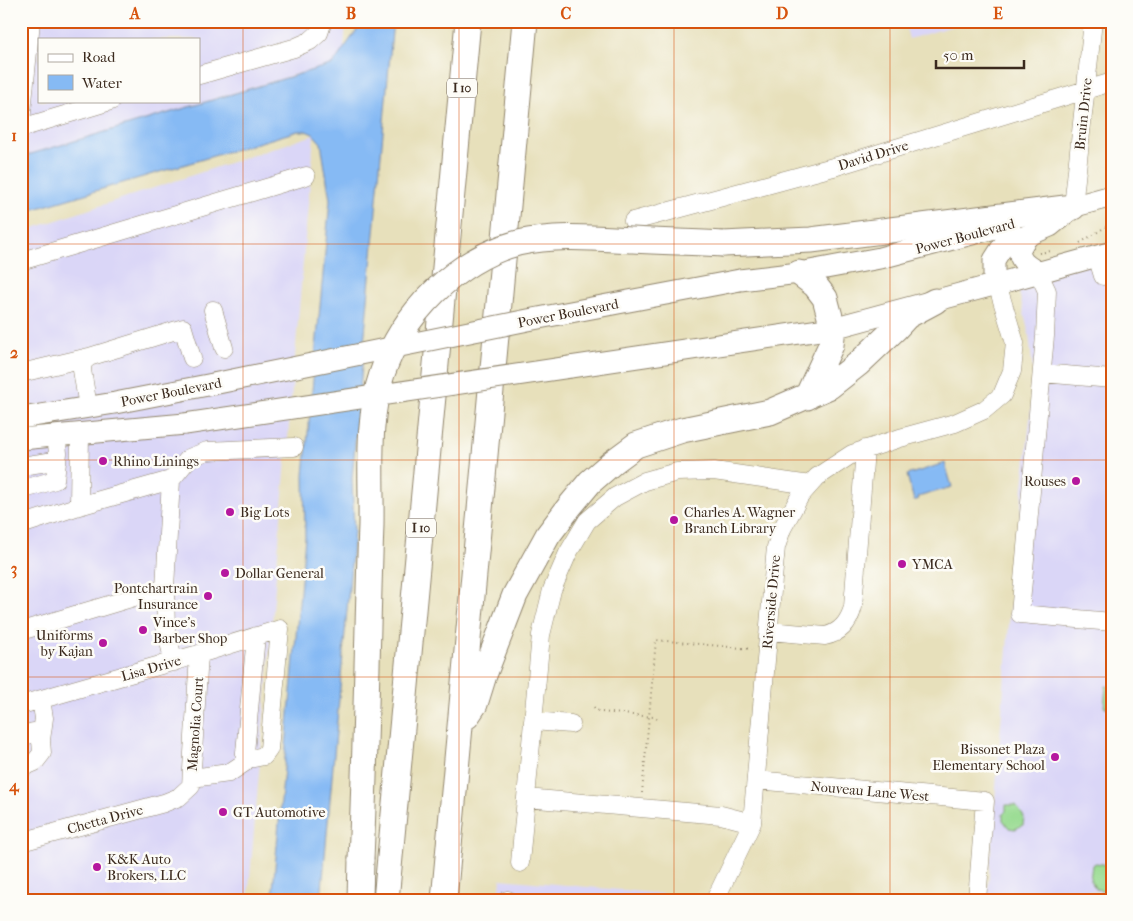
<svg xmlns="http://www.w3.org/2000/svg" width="1133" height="921" viewBox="0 0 1133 921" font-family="'IM FELL French Canon',serif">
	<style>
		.built { fill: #dad6f7; fill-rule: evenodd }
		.green { fill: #9adc93; stroke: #6a8358 }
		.water { fill: #86baf4; stroke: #607289 }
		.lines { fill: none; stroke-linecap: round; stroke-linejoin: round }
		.minor-casing { stroke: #91856c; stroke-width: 19 }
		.major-casing { stroke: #91856c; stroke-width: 23 }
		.highway-casing { stroke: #91856c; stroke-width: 27 }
		.path { stroke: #91856c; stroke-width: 2; stroke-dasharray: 1 4; stroke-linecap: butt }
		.minor { stroke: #fff; stroke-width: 18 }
		.major { stroke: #fff; stroke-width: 21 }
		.highway { stroke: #fff; stroke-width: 25 }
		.major-bridge-casing { stroke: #91856c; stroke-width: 23; stroke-linecap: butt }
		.highway-bridge-casing { stroke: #91856c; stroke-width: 27; stroke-linecap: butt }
		.major-bridge { stroke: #fff; stroke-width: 21 }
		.highway-bridge { stroke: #fff; stroke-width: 25 }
		.grid { fill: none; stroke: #d7540e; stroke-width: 1; stroke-opacity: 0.55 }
		.poi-dot { fill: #b5179e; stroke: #fdfcf7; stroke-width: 2 }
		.labels { text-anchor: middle; stroke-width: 5; stroke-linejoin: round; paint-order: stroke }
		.shield { fill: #fdfcf7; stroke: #75695f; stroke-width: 1 }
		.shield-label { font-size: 12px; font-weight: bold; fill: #3b2a1e }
		.street-label { font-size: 14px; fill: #3b2a1e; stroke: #fdfcf7 }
		.poi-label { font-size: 14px; fill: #3b2a1e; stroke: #fdfcf7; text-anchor: start }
		.neatline { fill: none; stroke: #d7540e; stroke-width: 2 }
		.grid-label { font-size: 16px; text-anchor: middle; font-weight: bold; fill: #d7540e }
	</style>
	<rect width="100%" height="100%" fill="#fdfcf7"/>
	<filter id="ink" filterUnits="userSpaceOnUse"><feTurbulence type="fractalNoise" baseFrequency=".02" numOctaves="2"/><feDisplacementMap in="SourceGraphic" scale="10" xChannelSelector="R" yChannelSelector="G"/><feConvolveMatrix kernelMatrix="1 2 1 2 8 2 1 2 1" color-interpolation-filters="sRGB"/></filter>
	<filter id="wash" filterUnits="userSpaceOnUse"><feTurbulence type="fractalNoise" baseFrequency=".0096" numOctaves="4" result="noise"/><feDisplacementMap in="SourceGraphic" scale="20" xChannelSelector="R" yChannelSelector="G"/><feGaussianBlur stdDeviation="1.12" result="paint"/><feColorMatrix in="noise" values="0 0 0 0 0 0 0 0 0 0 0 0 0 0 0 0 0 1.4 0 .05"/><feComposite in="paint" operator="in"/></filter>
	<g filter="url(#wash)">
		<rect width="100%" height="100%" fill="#e7e0bb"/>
		<path class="built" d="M21 21H346L343 62 297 74 21 157ZM39 39H199V101H39Z
			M904 21H970L909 39Z
			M314 135 248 900H21V232Z
			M1112 256V893L1076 890 1075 900H987L1009 624 1034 380 1029 335 1017 283Z
			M501 879 674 895V900H499Z"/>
		<path class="green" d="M1106 686 1112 687V708L1104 707Z
			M1006 805H1016L1024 817 1023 825 1015 829 1009 828 1003 820V814L1006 811Z
			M1096 863 1108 865 1112 869 1110 887 1106 891 1096 889 1090 880 1092 865Z"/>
		<path class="water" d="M359 21H393L352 478 354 532 321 900H272L305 537 304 475 330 200 321 143 313 134 306 131H298L21 213V157L333 64 359 27Z
			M945 463 952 487 918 497 919 499 914 501 907 475Z"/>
	</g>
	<g filter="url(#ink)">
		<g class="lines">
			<defs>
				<path id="minor" d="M199 75 294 48 310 41 319 33 323 21
					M21 122 31 21
					M21 128 111 101
					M1073 207 1093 21
					M633 221 837 166 1112 82
					M1097 256 1103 276
					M21 261 306 176
					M1038 272 1047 291 1045 336 1020 614 1112 622
					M213 310 224 348
					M21 373 89 357
					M1042 373 1112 379
					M88 407 82 370 83 362 89 357 183 328 192 358
					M21 466 48 462 57 463
					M171 480 189 458 207 451 294 447
					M21 490 55 480 58 453 56 435
					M79 506 80 433
					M21 525 79 506 171 480 165 588 21 631
					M165 588 166 631 174 662
					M769 631 825 636C840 633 849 622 853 607L865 449
					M41 700 44 718 41 740
					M21 705 199 654 280 629 269 749 264 756 254 758 245 757
					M533 721 571 724
					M21 736 33 732 41 740 42 753 35 762 21 768
					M192 778 229 773 244 763 256 636
					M756 780 985 801 977 900
					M526 798 721 815 752 823
					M21 842 164 803 179 797 191 786 199 654
					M520 863 541 635 552 590 568 553 587 521 615 497 645 481 677 472 714 471 810 485
					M507 900H508
					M715 900 752 823 773 579 776 547 782 529 800 496 817 477 852 454 900 438 955 423 984 410 1002 395 1012 371 1015 343 997 284"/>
				<path id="major" d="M1057 211 1112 196
					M1029 235C1013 253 1019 262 1038 272
					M740 280 799 273 880 258 1010 224
					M997 284 994 278V260L1003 246 1050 226 1072 208
					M570 367 833 328 997 284 1112 252
					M21 418 115 403 213 384
					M21 439 185 424"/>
				<path id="highway" d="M723 244 811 240 1073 207
					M799 273 815 285 825 298 833 328 831 345 807 397
					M467 716 475 704 484 675 515 595 548 535 570 506 590 482 613 462 636 445 682 430 770 412 830 386 858 364 895 329 907 316 935 301
					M360 900 361 859
					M386 900 468 21
					M444 900 525 21"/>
			</defs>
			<use href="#minor" class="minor-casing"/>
			<use href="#major" class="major-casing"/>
			<use href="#highway" class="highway-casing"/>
			<path class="path" d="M1080 243 1112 223
				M1039 253 1051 251
				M594 707 596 710 601 712 654 717 657 719
				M642 793 656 640 752 649"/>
			<use href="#minor" class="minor"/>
			<use href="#major" class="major"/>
			<use href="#highway" class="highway"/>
			<defs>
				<path id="major-bridge" d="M213 384 528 320 740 280
					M185 424 570 367"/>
				<path id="highway-bridge" d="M361 859C366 748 367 636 371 525 372 476 366 421 382 374 402 314 456 259 518 243 556 234 595 238 633 240 663 242 693 242 723 244"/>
			</defs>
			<use href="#major-bridge" class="major-bridge-casing"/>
			<use href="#highway-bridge" class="highway-bridge-casing"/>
			<use href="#major-bridge" class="major-bridge"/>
			<use href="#highway-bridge" class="highway-bridge"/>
		</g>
	</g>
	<path class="grid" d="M243 21V900M459 21V900M674 21V900M890 21V900M21 244H1112M21 460H1112M21 677H1112"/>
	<g class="poi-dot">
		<circle cx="103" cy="461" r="5"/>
		<circle cx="1076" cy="481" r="5"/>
		<circle cx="230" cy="512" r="5"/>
		<circle cx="674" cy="520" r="5"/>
		<circle cx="902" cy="564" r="5"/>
		<circle cx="225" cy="573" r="5"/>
		<circle cx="208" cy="596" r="5"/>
		<circle cx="143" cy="630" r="5"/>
		<circle cx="103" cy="643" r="5"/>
		<circle cx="1055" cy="757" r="5"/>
		<circle cx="223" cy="812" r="5"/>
		<circle cx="97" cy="867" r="5"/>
	</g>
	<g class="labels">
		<g class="shield">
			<rect x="447" y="78.5" width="30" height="19" rx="4"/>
			<rect x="406" y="518.5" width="30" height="19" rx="4"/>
		</g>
		<g class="shield-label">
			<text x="462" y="92">I 10</text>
			<text x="421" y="532">I 10</text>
		</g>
		<g class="street-label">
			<text transform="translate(1083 114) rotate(-84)" y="5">Bruin Drive</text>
			<text transform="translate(873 155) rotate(-17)" y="5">David Drive</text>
			<text transform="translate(965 236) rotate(-15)" y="5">Power Boulevard</text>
			<text transform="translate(568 313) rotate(-11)" y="5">Power Boulevard</text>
			<text transform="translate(171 392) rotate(-11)" y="5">Power Boulevard</text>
			<text transform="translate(771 602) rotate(-85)" y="5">Riverside Drive</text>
			<text transform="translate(151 668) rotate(-16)" y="5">Lisa Drive</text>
			<text transform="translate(195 724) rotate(-86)" y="5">Magnolia Court</text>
			<text transform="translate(870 791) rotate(5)" y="5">Nouveau Lane West</text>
			<text transform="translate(105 819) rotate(-15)" y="5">Chetta Drive</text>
		</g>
		<g class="poi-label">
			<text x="113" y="466">Rhino Linings</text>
			<text x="1066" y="486" text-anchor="end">Rouses</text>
			<text x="240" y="517">Big Lots</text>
			<text x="684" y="517">Charles A. Wagner<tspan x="684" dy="16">Branch Library</tspan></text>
			<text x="912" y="569">YMCA</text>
			<text x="235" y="578">Dollar General</text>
			<text x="198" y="593" text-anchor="end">Pontchartrain<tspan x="198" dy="16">Insurance</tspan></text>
			<text x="153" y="627">Vince's<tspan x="153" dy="16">Barber Shop</tspan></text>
			<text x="93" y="640" text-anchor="end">Uniforms<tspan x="93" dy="16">by Kajan</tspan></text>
			<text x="1045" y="754" text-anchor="end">Bissonet Plaza<tspan x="1045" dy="16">Elementary School</tspan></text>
			<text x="233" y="817">GT Automotive</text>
			<text x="107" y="864">K&amp;K Auto<tspan x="107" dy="16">Brokers, LLC</tspan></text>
		</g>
	</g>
	<rect width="1133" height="921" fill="none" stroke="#fdfcf7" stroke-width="55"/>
	<rect x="38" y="38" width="162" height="65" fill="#fdfcf7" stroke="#afa8a0"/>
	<rect x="48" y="54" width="25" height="8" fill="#ffffff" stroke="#afa8a0"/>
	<text x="82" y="62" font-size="15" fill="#3b2a1e">Road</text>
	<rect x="48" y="75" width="25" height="15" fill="#86baf4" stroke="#afa8a0"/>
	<text x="82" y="88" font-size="15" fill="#3b2a1e">Water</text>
	<path d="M936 60v8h88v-8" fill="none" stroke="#3b2a1e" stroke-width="2.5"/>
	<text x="943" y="60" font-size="15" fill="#3b2a1e" stroke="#fdfcf7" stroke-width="4" paint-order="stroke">50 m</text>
	<rect x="28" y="28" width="1078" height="866" class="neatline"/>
	<g class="grid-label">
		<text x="135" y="19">A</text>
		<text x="351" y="19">B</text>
		<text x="566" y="19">C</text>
		<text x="782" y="19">D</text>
		<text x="998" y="19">E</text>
		<text x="14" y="141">1</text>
		<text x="14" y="358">2</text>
		<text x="14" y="574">3</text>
		<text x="14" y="791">4</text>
	</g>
</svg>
